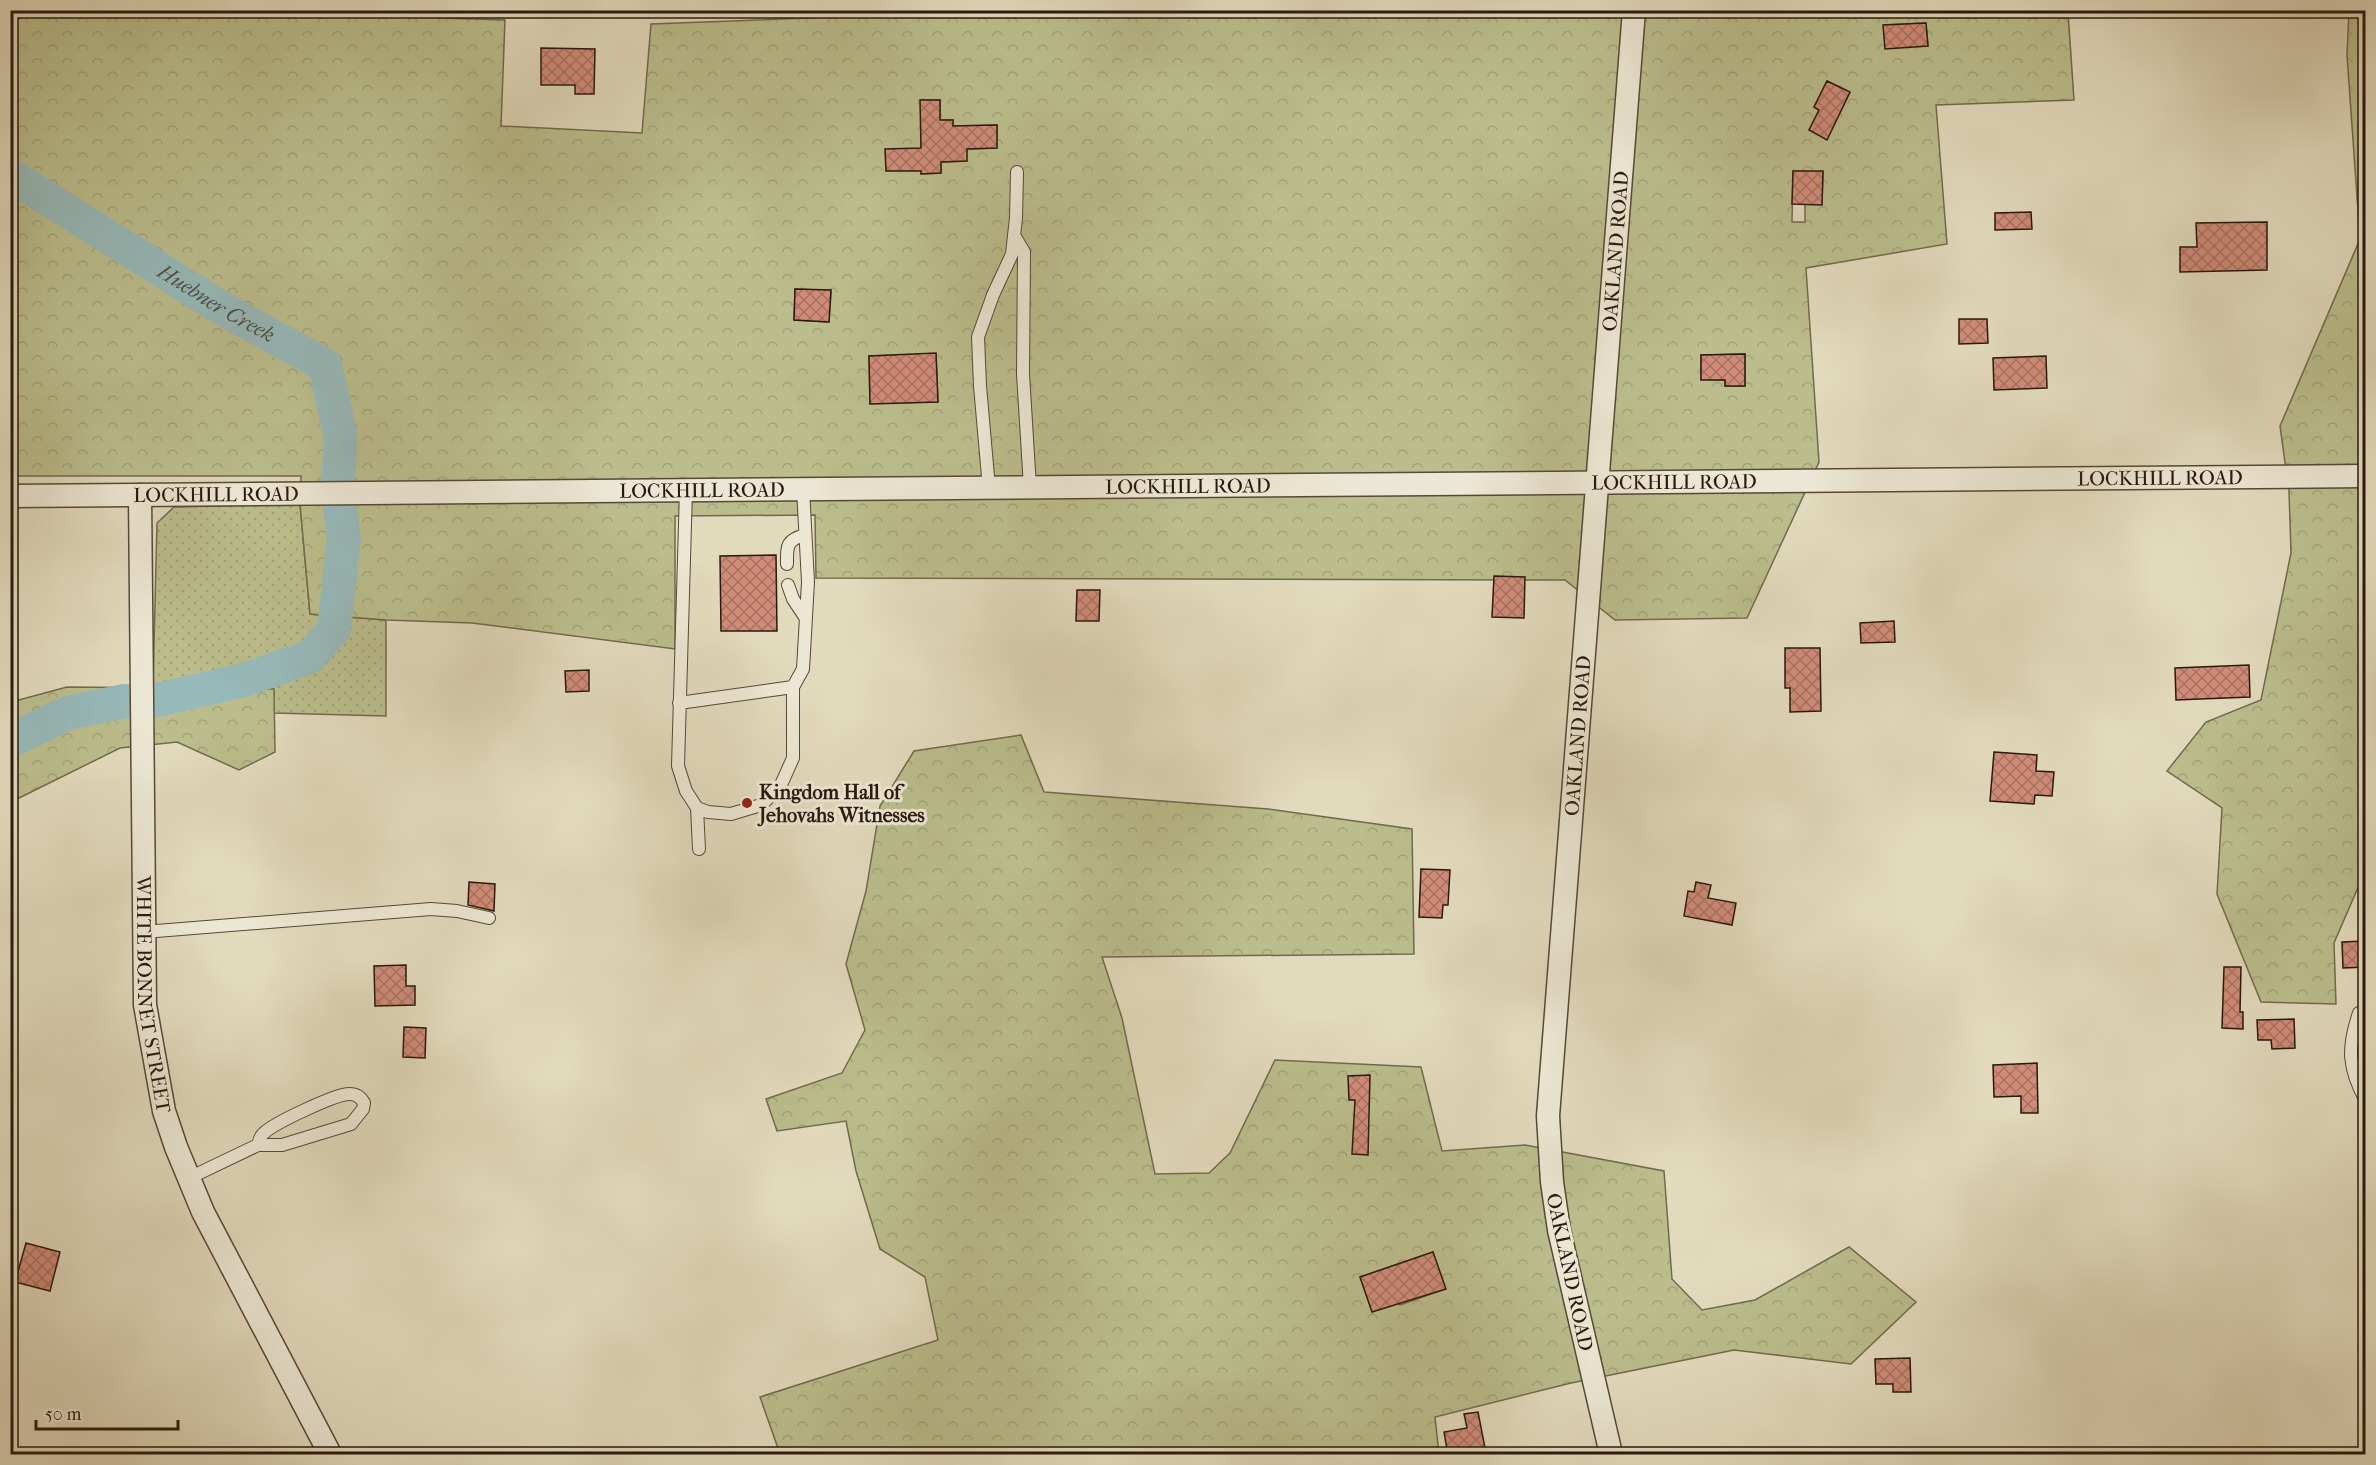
<svg xmlns="http://www.w3.org/2000/svg" width="2376" height="1465" viewBox="0 0 2376 1465" font-family="'IM FELL French Canon',serif">
	<style>
		.grass { fill: url(#grass-dots); stroke: #726a4c; stroke-width: 1.5 }
		.forest { fill: url(#forest-crowns); stroke: #726a4c; stroke-width: 1.5; fill-rule: evenodd }
		.lines { fill: none; stroke-linecap: round; stroke-linejoin: round }
		.river { stroke: #97b9b9; stroke-width: 34 }
		.building { fill: url(#building-cross-hatch); stroke: #29180c; stroke-width: 1.5 }
		.lane-casing { stroke: #574838; stroke-width: 14 }
		.street-casing { stroke: #574838; stroke-width: 25 }
		.lane { stroke: #ece7d4; stroke-width: 12 }
		.street { stroke: #ece7d4; stroke-width: 22 }
		.poi-dot { fill: #8f2418; stroke: #ece7d4; stroke-width: 2 }
		.labels { text-anchor: middle; stroke-width: 6; stroke-linejoin: round; paint-order: stroke }
		.street-label { font-size: 20px; fill: #29180c; stroke: #ece7d4 }
		.poi-label { font-size: 20px; font-weight: bold; fill: #29180c; stroke: #ece7d4; text-anchor: start }
		.water-label { font-size: 21px; font-style: italic; fill: #505049; stroke: #ece7d4 }
	</style>
	<defs>
		<pattern id="grass-dots" width="8" height="8" patternUnits="userSpaceOnUse" patternTransform="scale(1.5)"><rect width="8" height="8" fill="#bbbd8c"/><path d="M2 2h.1M6 6h.1" fill="none" stroke="#a1a278" stroke-width="1.8" stroke-linecap="round"/></pattern>
		<pattern id="forest-crowns" width="20" height="18" patternUnits="userSpaceOnUse" patternTransform="scale(1.5)"><rect width="20" height="18" fill="#bbbd8c"/><path d="M2 6a3 3 0 1 1 6 0M12 15a3 3 0 1 1 6 0" fill="none" stroke="#a1a278"/></pattern>
		<pattern id="building-cross-hatch" width="8" height="8" patternUnits="userSpaceOnUse" patternTransform="scale(1.5)"><rect width="8" height="8" fill="#d08c79"/><path d="M0 0l8 8M0 8l8-8" fill="none" stroke="#a97162"/></pattern>
	</defs>
	<rect width="100%" height="100%" fill="#e2dabd"/>
	<filter id="stains"><feTurbulence type="fractalNoise" baseFrequency=".00333" numOctaves="4"/><feColorMatrix values="0 0 0 0 .2 0 0 0 0 .09 0 0 0 0 .02 0 0 0 .5 -.17"/></filter>
	<radialGradient id="worn" r=".72"><stop offset=".6" stop-color="#630" stop-opacity="0"/><stop offset="1" stop-color="#630" stop-opacity=".3"/></radialGradient>
	<path class="grass" d="M300 504 310 614 386 620V716L274 713 273 689 153 688 157 523 174 507Z"/>
	<path class="forest" d="M333 10 342 15 505 20 501 126 642 133 651 24 889 15 890 10 2122 11 2068 12 2074 100 1936 105 1947 244 1806 268 1819 462 1747 618 1615 620 1565 580 816 578 815 515 675 516V649L472 623 386 620 310 614 300 504 301 476H11L10 11ZM1926 23 1928 46 1884 25ZM1827 81 1850 92 1827 139 1809 130 1819 110 1814 107ZM921 100H940V120H953V126L997 125V148L967 149 966 161 941 162V173L921 174ZM1793 171 1823 172 1822 204H1805V222H1792ZM795 289 831 291 829 322 794 320ZM936 354 938 402 870 403 869 356ZM1745 354V386H1725V380L1701 379V355Z
		M2349 11H2365L2366 882 2360 883 2334 943 2336 1004 2261 1002 2217 894 2222 808 2167 771 2206 722 2261 700 2291 553 2289 491 2280 426 2360 239 2347 55Z
		M67 687 274 689 275 752 239 770 177 742 120 748 11 802V702Z
		M1021 735 1044 792 1268 809 1412 829 1414 954 1102 957 1122 1018 1155 1174 1209 1173 1230 1153 1275 1060 1421 1067 1442 1151 1525 1145 1664 1171 1672 1279 1702 1310 1755 1300 1849 1247 1916 1302 1851 1364 1734 1350 1571 1383 1435 1417 1439 1454H780L760 1397 938 1340 925 1277 880 1249 856 1171 846 1121 777 1131 766 1099 842 1073 865 1030 846 964 866 891 880 806 914 751ZM1433 1252 1445 1289 1400 1305 1399 1303 1372 1311 1360 1277Z"/>
	<g class="lines">
		<g class="river">
			<path id="s1" d="M10 175 223 309 325 365 341 438 338 480"/>
			<path d="M153 701 244 680 310 657 334 629 344 539 340 507"/>
			<path d="M10 741 67 713 125 701"/>
		</g>
	</g>
	<path class="building" d="M1926 23 1928 46 1885 49 1883 25Z
		M541 48 595 49 594 94H575V85H541Z
		M1827 81 1850 92 1827 140 1809 130 1819 110 1814 107Z
		M920 100H940V120H953V126L997 125V148L967 149V161L941 162V173L921 174V171H886L885 149 921 148Z
		M1793 171H1823L1822 205 1792 204Z
		M2031 212 2032 229 1995 230V213Z
		M2267 222V270L2180 272V247H2197L2196 223Z
		M795 289 831 290 829 322 794 320Z
		M1959 319H1987L1988 343 1959 344Z
		M936 353 938 402 870 404 869 356Z
		M1745 354V386H1725V380H1701V355Z
		M2046 356 2047 388 1994 390 1993 358Z
		M776 555 777 631H721L720 556Z
		M1494 576 1525 577 1524 618 1492 617Z
		M1077 590H1100L1099 621H1076Z
		M1894 621 1895 642 1861 643 1860 623Z
		M1785 648H1820L1821 711 1790 712V688H1785Z
		M2249 665 2250 697 2176 700 2175 668Z
		M589 670V691L566 692 565 671Z
		M1994 752 2037 755 2036 771 2054 772 2052 796 2035 795 2034 804 1990 801Z
		M1421 869 1450 870 1448 905H1443L1442 918 1419 917Z
		M469 882 495 884 494 911 468 905Z
		M1696 882 1711 885 1708 898 1736 903 1732 925 1684 916 1688 891 1694 892Z
		M2366 941V967L2343 968 2342 942Z
		M406 965V986H415V1005L375 1006 374 966Z
		M2224 967H2241L2240 1012H2243V1029L2222 1028Z
		M2294 1019 2295 1048 2272 1049 2271 1040H2258L2257 1020Z
		M404 1027 426 1028 425 1058 403 1057Z
		M2037 1063 2038 1113H2021V1096L1994 1097 1993 1065Z
		M1370 1075 1368 1155 1352 1154 1355 1100H1349L1348 1076Z
		M26 1243 60 1252 50 1291 15 1282Z
		M1433 1252 1446 1289 1372 1312 1360 1277Z
		M1910 1358 1911 1392H1893V1384H1876L1875 1359Z
		M1478 1412 1485 1448 1475 1450 1476 1455H1448L1444 1432 1467 1428 1464 1414Z"/>
	<g class="lines">
		<defs>
			<path id="lane" d="M1014 235 1024 252 1023 374 1030 487
				M989 488 980 386 978 337 993 295 1012 254 1016 218 1017 172
				M686 490 678 766 686 791 697 808 708 812 731 814 761 805 780 787 793 758V687L803 669 808 582 803 489
				M787 564C787 546 786 540 805 535
				M788 585 793 599 805 617
				M679 703 793 687
				M697 808 699 849
				M144 932 431 909 457 911 489 918
				M2366 1010 2359 1013C2347 1048 2348 1068 2366 1101
				M189 1178 258 1145H282L351 1124 363 1109 364 1103C361 1097 356 1094 349 1094 336 1094 274 1123 264 1133 260 1136 259 1141 258 1145"/>
			<g id="street">
				<path id="s2" d="M140 495 145 1005 164 1111 176 1147 203 1212 330 1454"/>
				<path id="s3" d="M10 496 2366 476"/>
				<path id="s4" d="M1611 1454 1559 1230 1552 1182 1548 1116 1634 10"/>
			</g>
		</defs>
		<use href="#lane" class="lane-casing"/>
		<use href="#street" class="street-casing"/>
		<use href="#lane" class="lane"/>
		<use href="#street" class="street"/>
	</g>
	<circle class="poi-dot" cx="747" cy="803" r="6"/>
	<g class="labels">
		<g class="street-label">
			<text dy="7" stroke="none"><textPath href="#s4" startOffset="1212">OAKLAND ROAD</textPath></text>
			<text dy="7" stroke="none"><textPath href="#s3" startOffset="2150">LOCKHILL ROAD</textPath></text>
			<text dy="7" stroke="none"><textPath href="#s3" startOffset="1664">LOCKHILL ROAD</textPath></text>
			<text dy="7" stroke="none"><textPath href="#s3" startOffset="1178">LOCKHILL ROAD</textPath></text>
			<text dy="7" stroke="none"><textPath href="#s3" startOffset="692">LOCKHILL ROAD</textPath></text>
			<text dy="7" stroke="none"><textPath href="#s3" startOffset="206">LOCKHILL ROAD</textPath></text>
			<text dy="7" stroke="none"><textPath href="#s4" startOffset="726">OAKLAND ROAD</textPath></text>
			<text dy="7" stroke="none"><textPath href="#s2" startOffset="500">WHITE BONNET STREET</textPath></text>
			<text transform="translate(1570 1272) rotate(78)" y="7">OAKLAND ROAD</text>
		</g>
		<g class="poi-label">
			<text x="759" y="799">Kingdom Hall of<tspan x="759" dy="23">Jehovahs Witnesses</tspan></text>
		</g>
		<g class="water-label">
			<text dy="7" stroke="none"><textPath href="#s1" startOffset="243">Huebner Creek</textPath></text>
		</g>
	</g>
	<rect width="2376" height="1465" fill="none" stroke="#e2dabd" stroke-width="36"/>
	<rect x="12" y="12" width="2352" height="1441" fill="none" stroke="#29180c" stroke-width="3"/>
	<rect x="18" y="18" width="2340" height="1429" fill="none" stroke="#29180c" stroke-width="1.5"/>
	<path d="M36 1420v9h142v-9" fill="none" stroke="#29180c" stroke-width="3"/>
	<text x="45" y="1420" font-size="18" fill="#29180c" stroke="#ece7d4" stroke-width="4.5" paint-order="stroke">50 m</text>
	<rect width="100%" height="100%" filter="url(#stains)"/>
	<rect width="100%" height="100%" fill="url(#worn)"/>
</svg>
